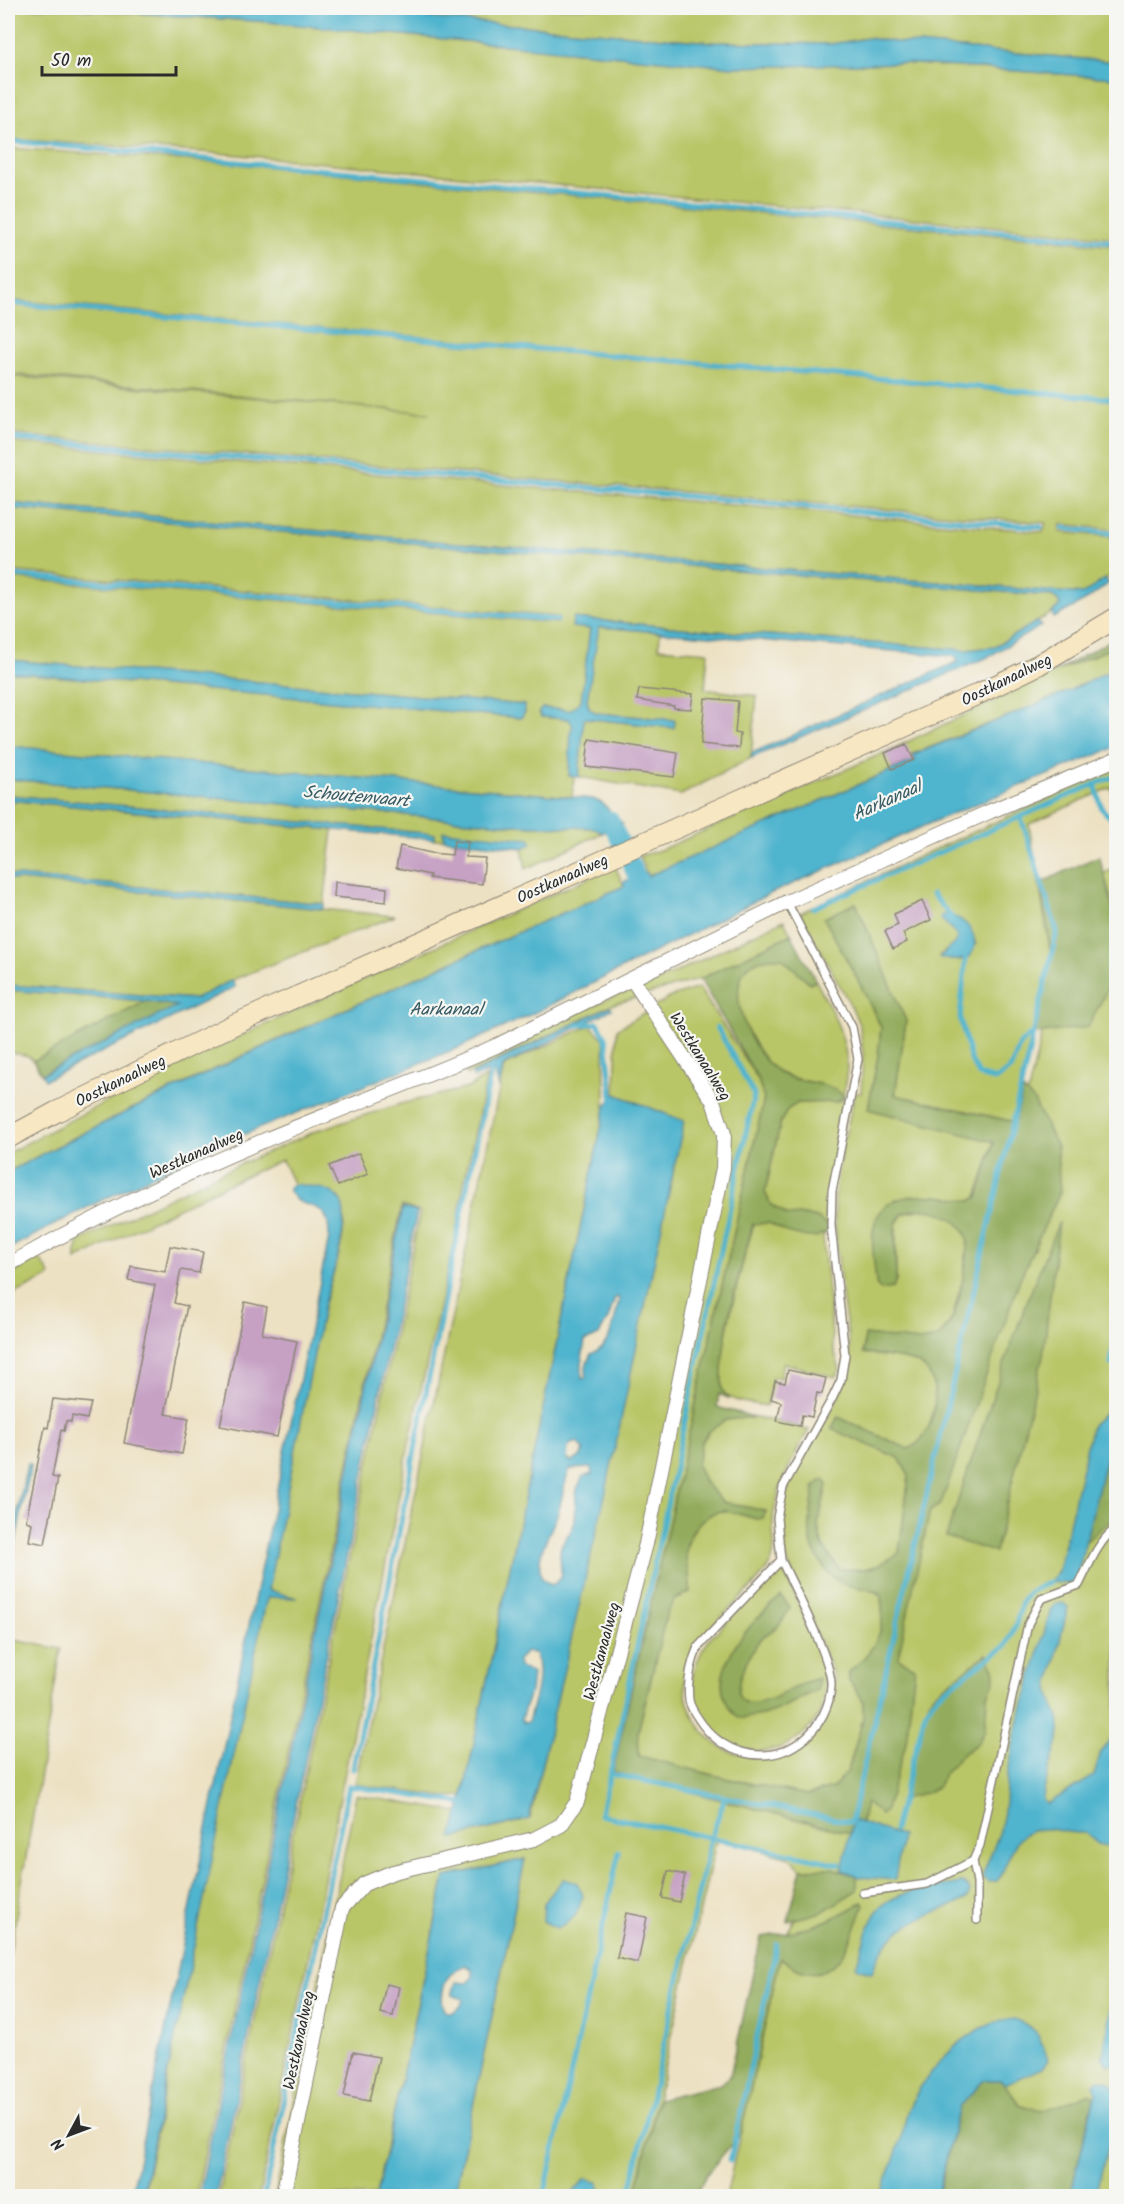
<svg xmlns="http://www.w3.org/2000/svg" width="1124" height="2204" viewBox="0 0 1124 2204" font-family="Kalam,sans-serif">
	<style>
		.green { fill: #b9c667; stroke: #727849; stroke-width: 1.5; fill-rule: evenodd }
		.forest { fill: #92ab5c; stroke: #5e6b44; stroke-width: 1.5 }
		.water { fill: #4fb4ce; stroke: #3d707c; stroke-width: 1.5; fill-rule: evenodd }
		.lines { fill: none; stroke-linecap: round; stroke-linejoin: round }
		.stream { stroke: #4fb4ce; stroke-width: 5 }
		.canal { stroke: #4fb4ce; stroke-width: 18 }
		.building { fill: #c6a1c4 }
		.lane-casing { stroke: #8c8677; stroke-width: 10 }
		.street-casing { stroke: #8c8677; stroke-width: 16 }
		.secondary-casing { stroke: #8c8677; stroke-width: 22 }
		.lane { stroke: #fff; stroke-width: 7 }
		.street { stroke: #fff; stroke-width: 14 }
		.secondary { stroke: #f8e7c3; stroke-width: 20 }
		.labels { text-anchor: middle; stroke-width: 4.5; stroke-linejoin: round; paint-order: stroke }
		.street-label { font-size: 16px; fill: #2b2b2b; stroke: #f6f6f2 }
		.water-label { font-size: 18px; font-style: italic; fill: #385b64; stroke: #f6f6f2 }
	</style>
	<rect width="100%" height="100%" fill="#f6f6f2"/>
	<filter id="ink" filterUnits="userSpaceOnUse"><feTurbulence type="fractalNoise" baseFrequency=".0167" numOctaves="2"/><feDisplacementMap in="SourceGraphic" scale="12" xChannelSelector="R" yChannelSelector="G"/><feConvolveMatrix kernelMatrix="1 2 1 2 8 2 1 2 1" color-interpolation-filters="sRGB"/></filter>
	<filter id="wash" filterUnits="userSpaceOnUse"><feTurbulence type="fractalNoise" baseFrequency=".008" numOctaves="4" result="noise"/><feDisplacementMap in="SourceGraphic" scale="24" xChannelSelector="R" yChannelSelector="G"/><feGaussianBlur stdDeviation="1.35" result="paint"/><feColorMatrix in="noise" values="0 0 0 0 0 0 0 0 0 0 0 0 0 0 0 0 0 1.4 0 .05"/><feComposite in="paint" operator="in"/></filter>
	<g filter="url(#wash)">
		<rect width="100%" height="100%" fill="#ede1c3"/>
		<path class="green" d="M8 8H63L269 22 733 67 901 63 1116 78V238L229 154 8 139Z
			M316 8H1116V62L896 42 868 38 831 44 711 42Z
			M8 148 225 163 1116 246V398L8 300Z
			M8 305 1116 401V530L1061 524 1060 532 1116 537V572L1083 594 433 541 8 503V442L1043 532 1046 523 8 434V376L430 413 8 374Z
			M8 508 434 545 1052 596 1058 600 1060 605 1052 613 994 647 966 650 714 631 573 618V627L590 628 581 701 570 710 543 708 541 717 569 719 573 726 571 730 569 776 574 777 572 797 8 746V672L521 718 525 712 524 705 8 660V578L558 623 559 617 8 571Z
			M598 627 660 632 659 648 708 652 705 689 757 696 751 758 681 795 579 777 583 718 674 728 675 720 596 713 589 708 587 700Z
			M1116 646V668L1060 695 913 754 915 760 648 876 639 856 660 850 886 752 1052 673Z
			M1116 768V810L1113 806 1112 787 1029 824 1051 955 1015 1122 895 1095 906 1021 856 903 824 918 860 984 881 1027 878 1056 868 1109 994 1141 977 1197 971 1202 962 1200 895 1199 896 1280V1224L903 1214 925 1208 946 1214 961 1225 968 1238 963 1278 952 1319 938 1338 920 1341 865 1335 863 1353C879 1356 910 1357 922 1366 945 1383 935 1440 908 1449L838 1417 832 1429 899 1458 909 1476 899 1553C875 1569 867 1571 839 1569L822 1545 818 1525 827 1484 810 1536 843 1583 865 1588 880 1594C888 1630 876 1649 849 1672V1680L863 1700V1719L848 1771 833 1788 806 1795 729 1779 639 1756 638 1732 652 1676 661 1632 667 1612 675 1599 681 1598C684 1568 682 1518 720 1511 731 1510 747 1517 757 1519L766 1512C753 1508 732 1509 721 1500 711 1493 700 1479 697 1467 694 1449 710 1424 727 1420 755 1413 782 1423 809 1430 793 1458 780 1480 774 1512 770 1530 779 1551 769 1566 744 1605 689 1630 685 1681 684 1709 704 1743 732 1752 739 1754 748 1753 755 1754 762 1754 771 1756 778 1755 815 1749 832 1711 834 1677L784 1552C766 1477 829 1436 847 1372 853 1352 847 1329 844 1309 840 1279 836 1249 835 1218 833 1176 846 1133 855 1093H861L863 1054 860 1027 852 1008 800 913 931 851ZM941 918 976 943 939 956C964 937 961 939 941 918Z
			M8 779 513 825 595 828 602 833 526 869 522 848 532 844 443 835 444 839H434L435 835 8 795Z
			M8 800 333 830 324 904 8 875Z
			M615 866 624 886C417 977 208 1066 8 1172V1153C205 1047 411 958 615 866Z
			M1116 868V2196H726L785 1936 825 1869H801L790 1858 737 1844 716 1841 635 2196H454L525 1859 445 1877 376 2196H275L356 1795 458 1812 453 1838 530 1819 683 1121 615 1094 617 1029 671 997 699 988 758 1079 764 1099 613 1772 847 1832 857 1814 1062 949 1052 894Z
			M8 879 395 916 232 980 195 999 8 985Z
			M784 920 791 934 700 979 611 1005 467 1075 464 1069 607 999 654 983Z
			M766 957 782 958 810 983 816 981C831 1009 847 1036 847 1069 846 1078 844 1087 844 1097 829 1080 800 1084 780 1073 757 1060 720 990 745 968 751 963 760 960 766 957Z
			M8 990 146 1001 33 1061 29 1056 8 1052Z
			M590 1025 604 1039 605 1108 463 1796 446 1797 355 1784 504 1066Z
			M487 1076 464 1183 456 1232 410 1439 313 1936 259 2196H219L420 1212 402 1206 196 2196H143L324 1303C332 1277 354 1220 339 1197L294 1185 282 1160C212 1190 144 1225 76 1260V1253L79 1241 216 1175 318 1130 404 1103 468 1088Z
			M844 1098 828 1200V1226L817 1218 804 1215 788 1216 771 1205 765 1192 781 1121 788 1109 798 1103 836 1102Z
			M769 1223C788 1232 807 1240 827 1232L823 1236 833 1347 840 1370 835 1377 783 1363 780 1378 773 1377 767 1404 765 1406C753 1403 729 1403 723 1391 712 1371 746 1250 754 1224Z
			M39 1258 50 1274 49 1277 8 1297V1276Z
			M777 1571 785 1574 790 1584C802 1614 827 1660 825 1691 824 1708 816 1723 803 1734 791 1743 778 1751 762 1751 730 1752 695 1722 692 1690 691 1679 695 1665 700 1655 708 1637 725 1624 738 1610 751 1597 763 1583 777 1571Z
			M8 1639 61 1649 8 1964Z"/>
		<path class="forest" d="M1116 637V646L1053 673Z
			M1099 856C1108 889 1120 923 1116 958 1114 982 1098 1006 1088 1027L1035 1034 1051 955 1040 883Z
			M856 903 906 1021 895 1095 1015 1122 1023 1090 1034 1101 1057 1147 1060 1192 1020 1279 941 1504 930 1511 898 1658 915 1667 906 1743 886 1810 881 1814 866 1803 861 1823 853 1821 850 1833 613 1772 764 1099 758 1079 700 979 791 934 816 981 810 983 782 958C768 957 748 960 742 975 729 1003 754 1057 780 1073 799 1085 829 1079 844 1097L836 1102 798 1103 788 1109 781 1121 765 1192 771 1205 788 1216 804 1215 817 1218 828 1226 827 1232 816 1237H807L787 1232 769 1223 753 1224C739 1277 720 1334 722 1390L728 1398 719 1394 717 1407 754 1417 726 1420 708 1432 702 1441 697 1465 705 1483 723 1502 766 1511 763 1518 757 1519C747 1517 731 1510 721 1511 701 1514 685 1536 686 1555 686 1568 691 1579 690 1592L675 1599 667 1612 638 1732 639 1756 729 1779 807 1795 833 1788 848 1771 863 1719V1700L849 1680V1672C876 1649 888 1630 880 1593 868 1588 855 1588 844 1584 827 1577 811 1552 810 1535 808 1520 813 1503 814 1488L819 1482 824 1479 827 1484 818 1525 822 1545 839 1569C867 1571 875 1569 899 1553L909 1476 899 1458 831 1429 838 1417 908 1449C935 1439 945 1383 922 1366 909 1357 879 1356 863 1353L865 1335 920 1341 938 1338C943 1332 949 1325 952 1319 958 1307 971 1248 967 1237 960 1212 904 1196 896 1224 893 1233 896 1269 896 1280L893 1288 881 1290 876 1284C875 1267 871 1248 873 1232 878 1184 938 1195 971 1201L978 1197 994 1142 868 1109 878 1056 881 1027 860 984 824 918Z
			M146 1001 178 1006 42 1074 33 1061Z
			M1059 1222 1043 1356 995 1552 946 1537C981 1431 1015 1325 1059 1222Z
			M1116 1415V1516L1085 1542 1113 1425Z
			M781 1596 790 1608C786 1614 783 1622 777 1627 771 1632 763 1635 759 1641 749 1653 720 1707 755 1703 779 1701 796 1682 819 1678L817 1690C791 1703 769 1718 739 1718 694 1678 750 1623 781 1596Z
			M987 1654 995 1672V1680L987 1697 985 1730 979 1742 958 1758 945 1773 938 1786 928 1792 902 1799 923 1716 932 1695Z
			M832 1868 857 1876V1890L822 1912 788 1921 801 1869Z
			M862 1902 864 1905C854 1932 840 1985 800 1970 793 1968 786 1961 780 1958L741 2133 706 2175 695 2196H635L658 2099 721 2084 730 2076 761 1937C803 1931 826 1924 862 1902Z
			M1001 2079 1019 2104 1041 2111 1090 2094 1094 2098 1070 2196H938L959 2107 984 2080Z"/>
		<path class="water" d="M63 8H316L711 42 831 44 868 38 896 42 1116 62V78L901 63 733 67 269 22Z
			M8 503 433 541 1083 594 1105 579 1109 583 1088 599 1054 618 1052 613 1060 605 1058 600 1052 596 434 545 8 508Z
			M573 618 714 631 966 650 994 647 1036 622 1041 626 986 658 751 758 752 753 957 662V659L954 656 599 627 587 700 589 708 596 713 675 720 674 728 584 718 579 777 569 776 571 730 573 726 569 719 541 717 539 712 542 708 570 710 581 701 590 629 572 627Z
			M8 660 524 705 525 712 521 718 8 672Z
			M1116 668V747L942 818 765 896 532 1014 460 1047 213 1147 88 1207 8 1249V1172C208 1067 416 978 624 886L623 882 646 872 648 876 915 760 913 755 1060 695Z
			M8 746 593 799 602 803 623 824 602 833 595 828 513 825 8 779Z
			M8 795 435 834 434 839 8 800Z
			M443 831 530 839 532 844 522 848 444 839Z
			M8 875 324 904 323 909 8 879Z
			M942 915C981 913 991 975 939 957 963 937 962 940 940 918Z
			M232 980 235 987 45 1080 42 1074 177 1006 146 1001 8 990V985L195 999Z
			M610 1006 612 1009 503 1066 499 1088 495 1073 488 1072 474 1078 472 1074Z
			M615 1094 684 1121 606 1491 529 1819 452 1838 463 1796 605 1108ZM618 1297 619 1300C615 1318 611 1349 591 1354L586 1366V1377L582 1379V1359L585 1341 599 1335 608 1319 615 1298ZM573 1443H578L584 1450 581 1456 572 1462 567 1459 568 1446ZM591 1468 592 1474 582 1477C582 1482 579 1484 577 1489 574 1502 578 1515 573 1527 570 1534 563 1540 561 1547 557 1559 568 1578 552 1585L542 1579C534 1556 549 1536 557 1515 563 1499 563 1484 570 1469ZM526 1652 535 1653C543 1677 534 1699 528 1722L524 1723 521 1719 530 1692 532 1674 525 1669 519 1667 518 1660Z
			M297 1184C310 1187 327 1187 337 1196 356 1212 330 1282 324 1303L268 1590 297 1598 268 1597 265 1606 142 2196H131L329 1238C330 1192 301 1217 288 1189L292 1185Z
			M403 1208 417 1212 216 2196H199Z
			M1109 1409 1116 1415 1076 1581 1068 1584 1050 1582 1058 1572 1092 1425Z
			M27 1464H31L8 1581V1562Z
			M1063 1603 1068 1607 1049 1686C1049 1703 1062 1714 1060 1731 1057 1754 1044 1776 1043 1800L1047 1804 1094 1776 1101 1751 1116 1733V1848L1098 1844 1085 1833H1081C1070 1833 1059 1830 1047 1829 1016 1827 1011 1853 1001 1876L997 1881 988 1882 982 1877 1000 1831 1004 1812 1007 1778 1016 1731 1051 1609 1056 1604Z
			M853 1820 902 1836 895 1880 860 1877 842 1870Z
			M525 1859 454 2196H376L445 1877ZM466 1965 472 1970 473 1977 468 1983 456 1982 452 1995 463 1999 461 2006 453 2012H447C438 2003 443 1980 453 1972 456 1969 462 1967 466 1965Z
			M563 1879 577 1883 583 1895C577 1915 576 1920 556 1928L543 1921 544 1903Z
			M962 1883 967 1886 970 1891 967 1899C925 1918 887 1923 872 1973L856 1967C862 1949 866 1926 878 1910 894 1890 937 1887 962 1883Z
			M1116 1986V2064L1108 2065 1102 2058 1110 2018 1111 1993Z
			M1015 2019C1038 2029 1041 2038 1048 2060L1042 2068 1005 2084 1001 2080H984L959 2107 937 2196H881C887 2177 895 2158 901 2139 904 2128 905 2114 911 2103 932 2065 969 2022 1015 2019Z
			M1098 2079C1104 2079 1110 2081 1114 2086 1124 2103 1100 2176 1094 2196H1070L1096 2092 1094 2084Z
			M586 2178 599 2183V2196H570Z"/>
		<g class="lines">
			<path class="stream" d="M8 141 1116 242
				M8 303 1116 399
				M8 438 1041 527
				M1063 528 1116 534
				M8 575 557 620
				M1116 776 1095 784 1102 809 1116 823
				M932 894 953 919
				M813 908 1095 784
				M966 953 960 1018 970 1058 979 1075 996 1080 1011 1068 1020 1044 1034 1032
				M577 1025 598 1023 606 1038 613 1104
				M717 1027 754 1095 610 1774 851 1822 1057 931 1021 818
				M1111 1364 1116 1332
				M353 1769 445 1295 492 1067
				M610 1774 600 1815 840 1864
				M894 1830 925 1713 936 1696 1006 1646 1016 1624 1022 1602 1029 1592 1050 1582
				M730 2161 777 1944
				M264 2196 349 1786 468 1804
				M544 2196 619 1852
				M629 2196 711 1838 725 1797"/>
			<path class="canal" d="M595 818 610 820 647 898"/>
		</g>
		<g id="blocks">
			<path class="building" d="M639 689 693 694 691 709 674 708V706L637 700Z
				M705 698 738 701 735 733 740 734 739 748 701 744Z
				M589 739 678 753 674 777 586 767Z
				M906 744 914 760 892 769 885 753Z
				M454 841 468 842 466 857 485 858 482 884 429 878 430 875 396 868 400 846 431 853 452 855Z
				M335 882 387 888 386 902 334 897Z
				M922 901 931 920 903 933 907 942 893 949 885 931 898 925 894 914Z
				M359 1153 368 1174 338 1186 329 1166Z
				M170 1246 203 1252 199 1273 181 1270 174 1303 187 1306 165 1414 189 1418 182 1454 124 1443 155 1285 128 1280 131 1266 165 1272Z
				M245 1302 267 1307 262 1334 297 1341 277 1437 220 1426Z
				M788 1370 826 1378 822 1394 817 1393 812 1417 802 1415 800 1426 777 1421 781 1402 771 1399 775 1381 785 1383Z
				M53 1399 91 1403 87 1419 72 1416 71 1422 66 1421 64 1431 61 1430 52 1477 58 1478 45 1544 29 1541 32 1523 26 1521 45 1427 48 1428Z
				M668 1871 685 1875 679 1902 662 1898Z
				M626 1913 647 1917 638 1963 617 1958Z
				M386 1984 399 1987 393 2016 380 2013Z
				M353 2052 379 2057 369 2101 344 2096Z"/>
		</g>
	</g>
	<g filter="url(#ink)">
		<use href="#blocks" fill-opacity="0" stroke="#8c8677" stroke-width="1.5"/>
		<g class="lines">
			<defs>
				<path id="lane" d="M781 1560 777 1518 783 1487 833 1397 841 1380 845 1355 831 1226 832 1191 858 1059 852 1027 787 902
					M781 1560C793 1585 833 1662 831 1686 830 1706 820 1725 805 1738 772 1766 728 1758 702 1724 698 1718 690 1708 689 1700 687 1682 691 1663 698 1647Z
					M973 1861 977 1882V1920
					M863 1893 927 1884 973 1861 980 1845 1028 1624 1041 1599 1079 1585C1089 1565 1098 1541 1116 1528"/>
				<path id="street" d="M8 1265C90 1219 177 1177 265 1140 341 1108 420 1080 496 1046L787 902 991 811 1116 759
					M283 2196 342 1908 364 1884 393 1872 534 1839 561 1825 577 1802 646 1544 723 1168 724 1134 713 1101 632 979"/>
				<path id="secondary" d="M8 1138 56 1112 233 1025 976 695 1038 665 1116 618"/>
			</defs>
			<use href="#lane" class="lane-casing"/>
			<use href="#street" class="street-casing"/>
			<use href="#secondary" class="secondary-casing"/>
			<use href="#lane" class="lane"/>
			<use href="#street" class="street"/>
			<use href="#secondary" class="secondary"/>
		</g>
	</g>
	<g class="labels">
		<g class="street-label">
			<text transform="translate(1006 679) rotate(-26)" y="6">Oostkanaalweg</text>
			<text transform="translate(562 878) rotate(-24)" y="6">Oostkanaalweg</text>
			<text transform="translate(701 1056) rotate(58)" y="6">Westkanaalweg</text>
			<text transform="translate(120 1080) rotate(-26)" y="6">Oostkanaalweg</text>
			<text transform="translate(196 1153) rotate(-24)" y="6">Westkanaalweg</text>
			<text transform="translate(601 1651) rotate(-75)" y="6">Westkanaalweg</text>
			<text transform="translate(298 2040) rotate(-78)" y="6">Westkanaalweg</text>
		</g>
		<g class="water-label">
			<text transform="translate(356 796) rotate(5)" y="6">Schoutenvaart</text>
			<text transform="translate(887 800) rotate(-24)" y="6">Aarkanaal</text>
			<text x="446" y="1015">Aarkanaal</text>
		</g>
	</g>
	<rect width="1124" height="2204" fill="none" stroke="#f6f6f2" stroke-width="30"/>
	<g transform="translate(69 2135) rotate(229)" stroke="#f6f6f2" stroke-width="4.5" paint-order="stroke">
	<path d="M0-4.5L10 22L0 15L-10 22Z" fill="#2b2b2b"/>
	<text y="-9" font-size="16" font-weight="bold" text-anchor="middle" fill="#2b2b2b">N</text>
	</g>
	<path d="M42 66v9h134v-9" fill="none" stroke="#2b2b2b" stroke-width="3"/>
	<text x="51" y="66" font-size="18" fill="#2b2b2b" stroke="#f6f6f2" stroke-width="4.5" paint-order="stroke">50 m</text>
</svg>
